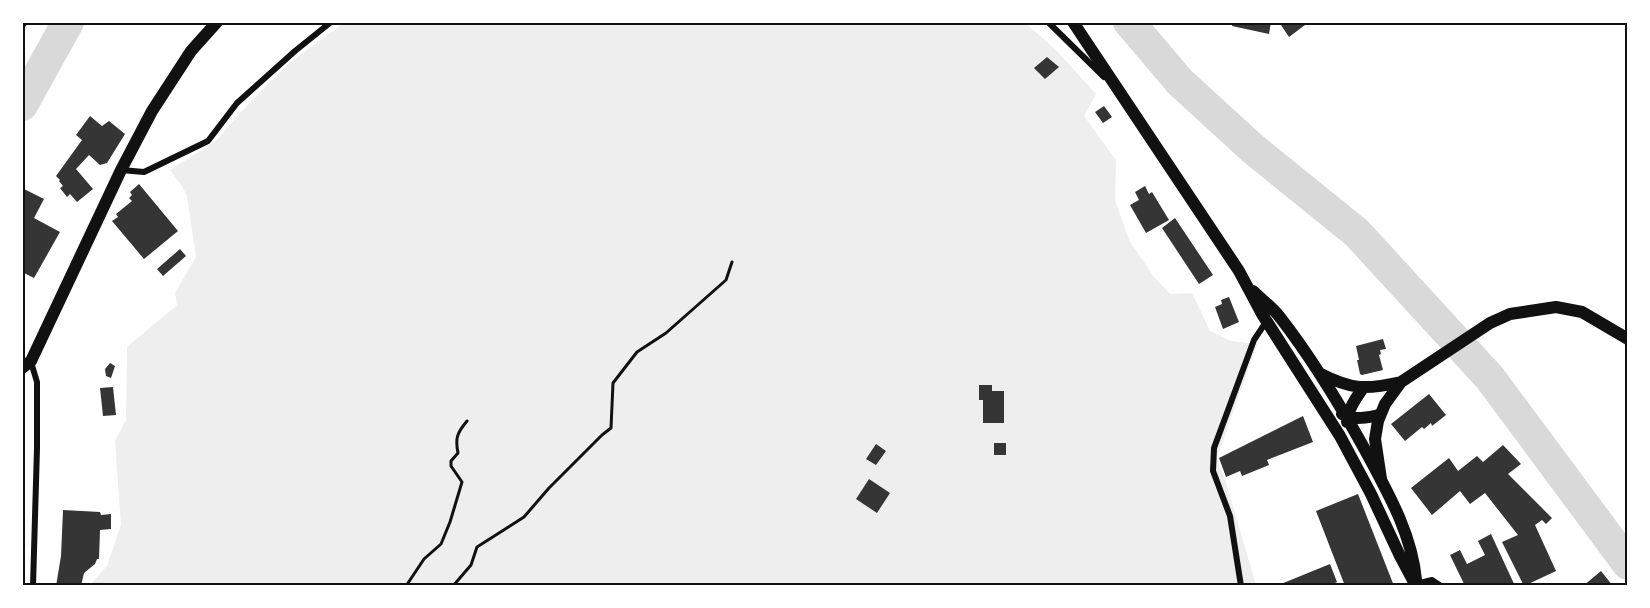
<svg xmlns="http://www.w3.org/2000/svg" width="1650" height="608" viewBox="0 0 1650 608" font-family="'Noto Sans',sans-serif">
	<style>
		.green { fill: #eee }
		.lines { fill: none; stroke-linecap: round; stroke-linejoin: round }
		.river { stroke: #d9d9d9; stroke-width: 32 }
		.building { fill: #353535 }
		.path { stroke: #111; stroke-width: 3 }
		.minor { stroke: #111; stroke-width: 6 }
		.secondary { stroke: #111; stroke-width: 12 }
		.neatline { fill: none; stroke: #111; stroke-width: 2 }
	</style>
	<rect width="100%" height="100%" fill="#fff"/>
	<path class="green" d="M344 23H1025L1054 48 1096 94 1084 116 1116 160 1115 200 1129 240 1154 277 1170 294 1192 293 1210 331 1231 341 1257 344 1217 458 1225 479 1256 585 89 586 107 566 121 525 115 441 126 420 127 347 177 305 175 293 196 257 187 196 182 186 170 170 217 140 239 114 289 63Z"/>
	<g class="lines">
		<path class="river" d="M1129 22 1180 82 1252 148 1357 233 1490 378 1628 564
			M22 105 68 22"/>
	</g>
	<path class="building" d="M1233 22H1271L1269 34 1232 26Z
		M1279 22H1309L1289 37Z
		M1047 57 1059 67 1045 79 1034 68Z
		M1104 106 1112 117 1103 123 1095 112Z
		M90 116 102 126 109 121 125 134 107 163 100 165 89 155 76 169 93 189 77 202 70 194 67 197 60 188 63 186 59 181 60 180 56 176 82 140 76 135Z
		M139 184 178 231 144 259 112 221 118 217 116 214 132 201 129 198 132 195 130 192Z
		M1145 186 1149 194 1152 192 1169 220 1146 233 1130 205 1139 200 1135 192Z
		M22 188 44 199 34 218 60 232 34 278 22 272 24 268 22 267Z
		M1175 218 1213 275 1199 284 1162 228Z
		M180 249 186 256 163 276 157 269Z
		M1229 297 1239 322 1223 329 1215 307 1222 304 1221 300Z
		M1383 339 1386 349 1380 350 1381 354 1379 355 1383 370 1362 375 1360 374 1357 360H1359L1356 346Z
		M110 363 115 366 111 378 106 376 105 369Z
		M979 385H992V391H1004V423H983V400H979Z
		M113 387 116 415 103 416 100 388Z
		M1429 394 1446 415 1432 426 1431 423 1424 429 1422 427 1405 441 1391 424Z
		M1303 416 1313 442 1267 460 1269 465 1242 476 1240 471 1226 477 1219 458Z
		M994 443H1006V455H994Z
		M876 444 886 451 876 465 866 459Z
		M1503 445 1521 464 1508 474 1552 518 1546 524 1542 520 1535 525 1556 571 1524 586 1502 542 1518 535 1485 493 1470 504 1460 491 1432 515 1411 488 1449 458 1458 471 1477 456 1483 462Z
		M869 479 890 493 877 513 856 499Z
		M1358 494 1394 586H1345L1316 511Z
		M63 510 100 512 101 515 111 514V529L100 530 99 559H97L95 564 84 573 81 586H56L61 556Z
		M1491 534 1515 586H1465L1450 555 1460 550 1467 564 1485 555 1478 541Z
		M1330 564 1337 582 1329 586H1276Z
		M1601 571 1613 586H1583Z"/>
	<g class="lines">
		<path class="path" d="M406 586 424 559 441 544 450 522 462 482 451 466V461L458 453C455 438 457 433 467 421
			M453 586 471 565 477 547 524 517 549 488 602 435 611 428 613 383 637 352 666 333 726 280 732 262"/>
		<path class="minor" d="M1048 22 1104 77
			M22 26 25 22
			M121 170 144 172 208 141 237 103 295 51 331 22
			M31 362 37 382V448L33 586
			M1416 584 1432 580 1441 586
			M1241 586 1230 516 1213 471 1214 448 1254 340 1266 322"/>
		<path class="secondary" d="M1073 22 1239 271 1262 314 1340 436 1371 494 1400 556 1416 586
			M1253 291C1261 299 1272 307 1279 316 1311 357 1339 403 1364 448 1386 489 1412 533 1416 580
			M22 368 31 361 121 170 152 111 191 51 217 22
			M1319 373C1352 390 1366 390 1401 382
			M1342 414C1353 421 1368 417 1380 415
			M1347 422C1348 409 1356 398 1363 388
			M1381 479 1375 439 1378 421 1385 404 1401 382 1490 323 1510 314 1556 307 1582 312 1628 339"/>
	</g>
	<rect width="1650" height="608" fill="none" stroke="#ffffff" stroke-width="48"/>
	<rect x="24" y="24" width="1602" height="560" class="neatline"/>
</svg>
